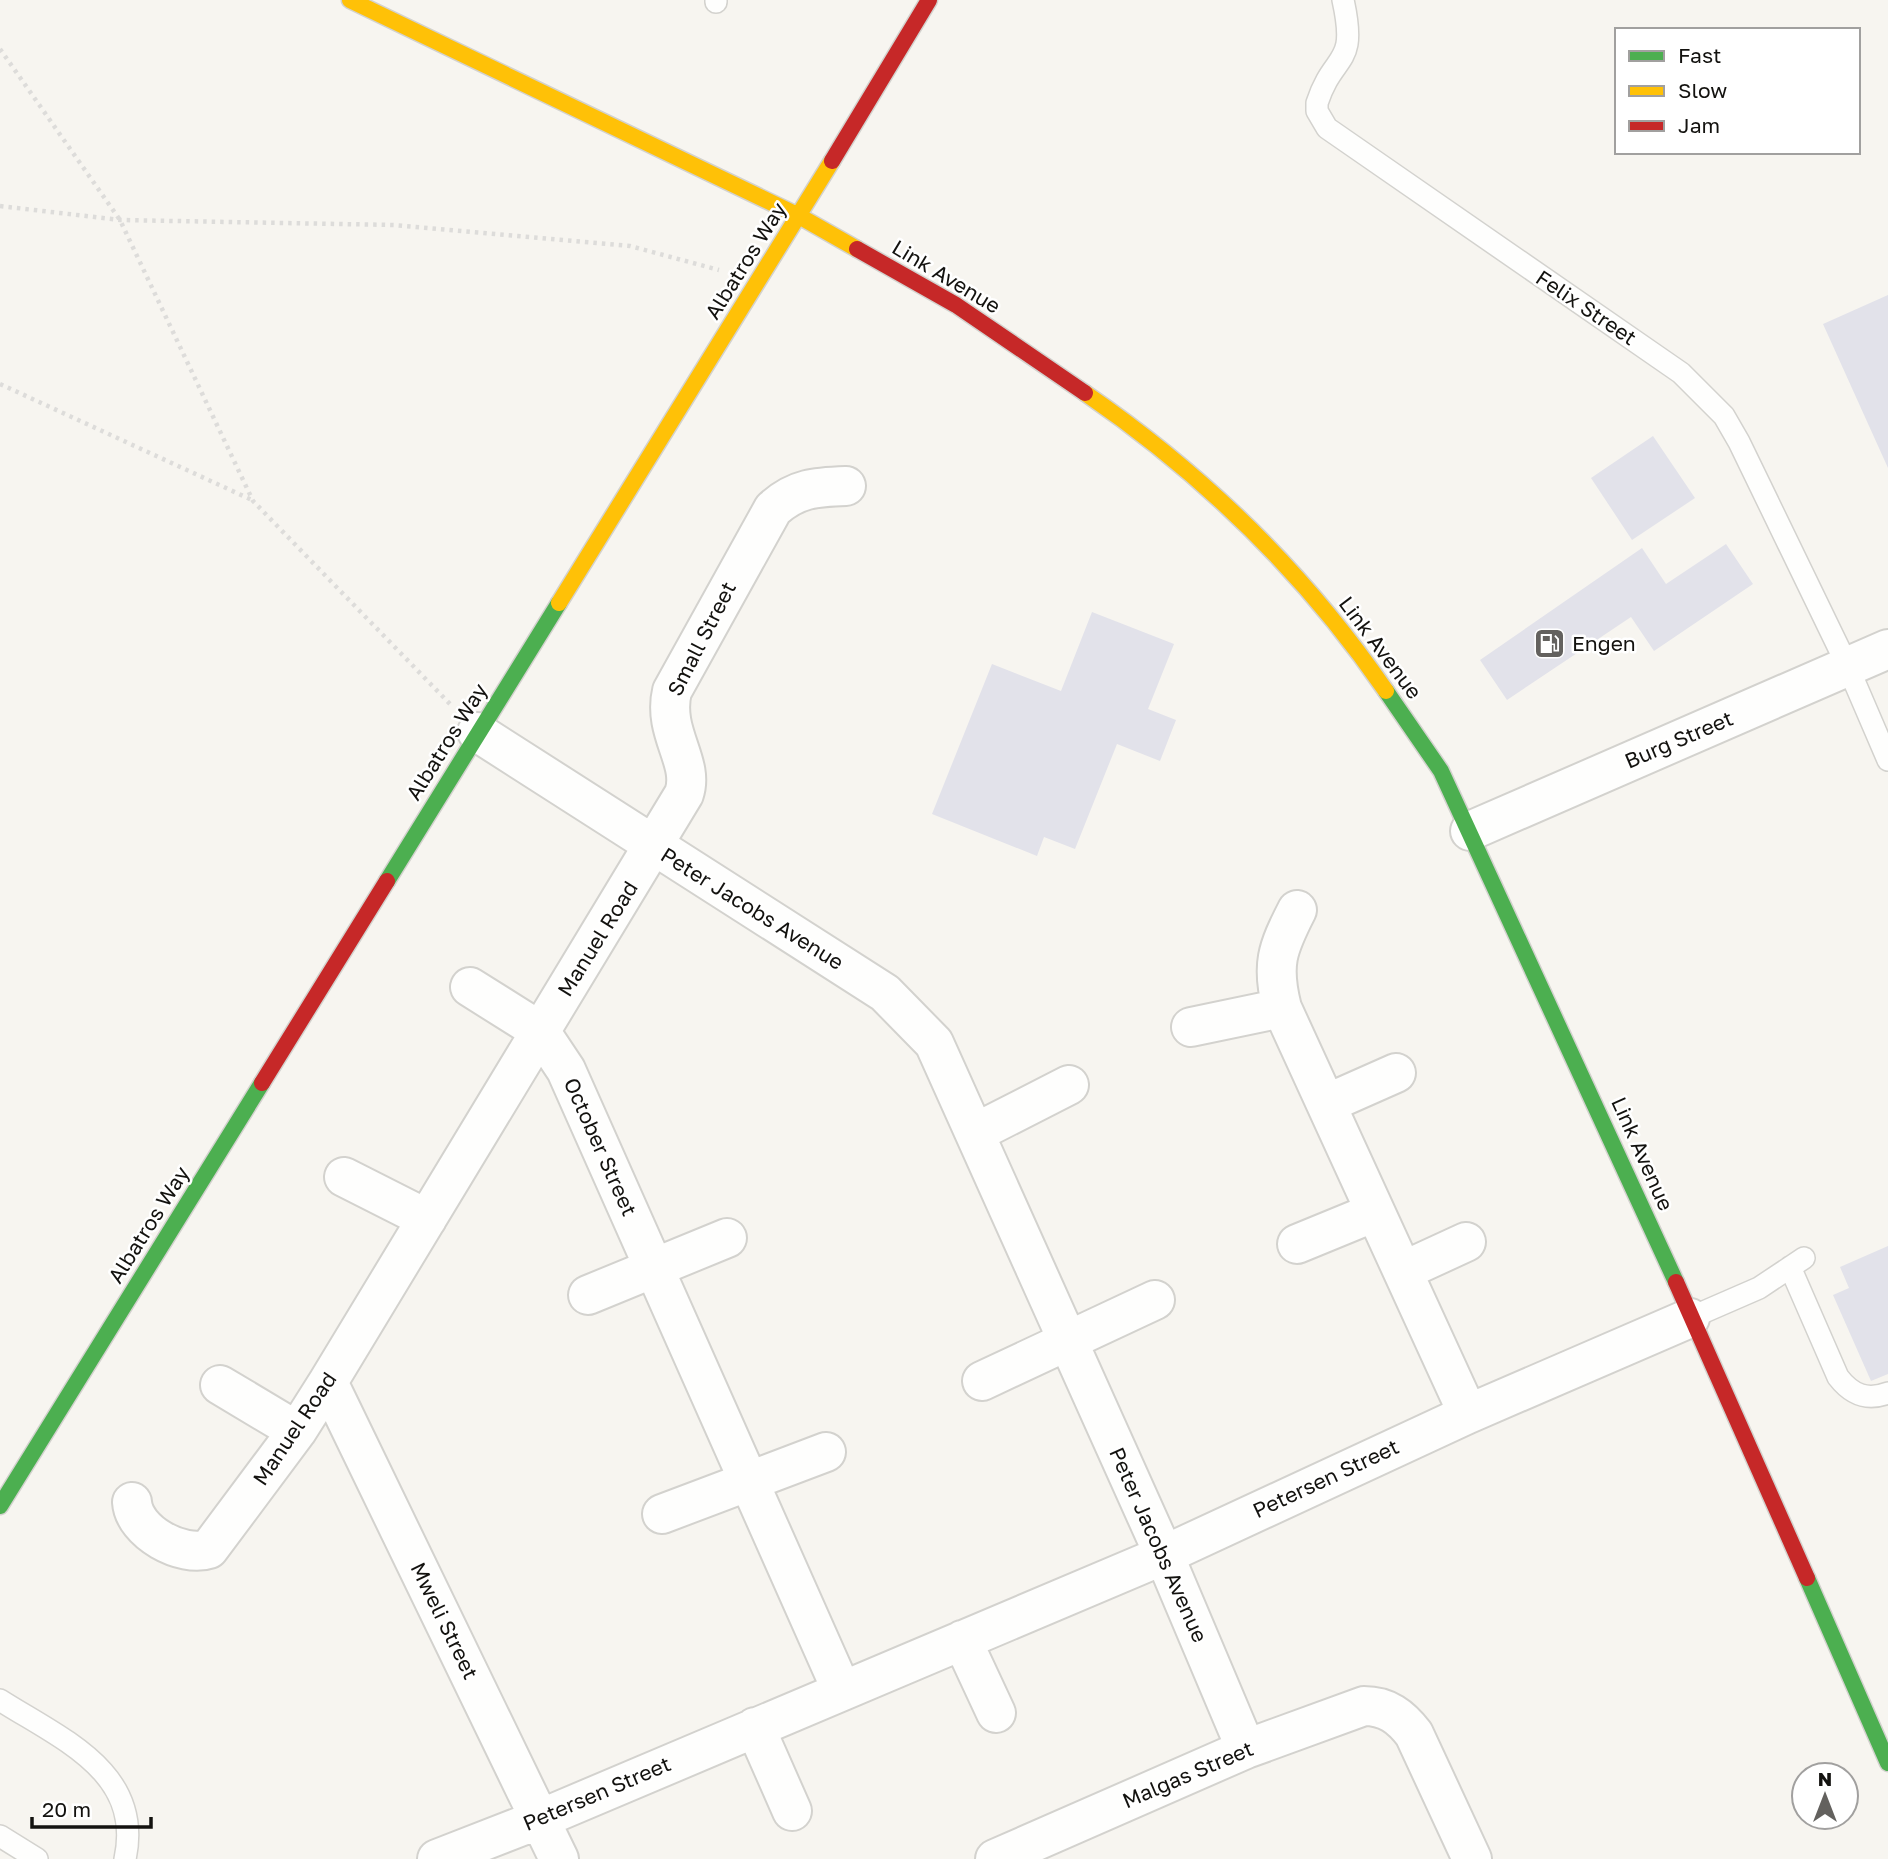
<svg xmlns="http://www.w3.org/2000/svg" width="1888" height="1859" viewBox="0 0 1888 1859" font-family="'Golos Text',sans-serif">
	<style>
		.building { fill: #e2e2ea }
		.lines { fill: none; stroke-linecap: round; stroke-linejoin: round }
		.lane-casing { stroke: #d3d2ce; stroke-width: 24 }
		.street-casing { stroke: #d3d2ce; stroke-width: 42 }
		.fast-casing { stroke: #d3d2ce; stroke-width: 19 }
		.slow-casing { stroke: #d3d2ce; stroke-width: 19 }
		.jam-casing { stroke: #d3d2ce; stroke-width: 19 }
		.path { stroke: #dddcda; stroke-width: 4.5; stroke-dasharray: 3.5 5; stroke-linecap: butt }
		.lane { stroke: #fefefd; stroke-width: 21 }
		.street { stroke: #fefefd; stroke-width: 38 }
		.fast { stroke: #4caf50; stroke-width: 16 }
		.slow { stroke: #ffc107; stroke-width: 16 }
		.jam { stroke: #c62828; stroke-width: 16 }
		.labels { text-anchor: middle; stroke-width: 5; stroke-linejoin: round; paint-order: stroke }
		.street-label { font-size: 21px; fill: #13120f; stroke: #fff }
		.poi-label { font-size: 21px; fill: #13120f; stroke: #fff; text-anchor: start }
	</style>
	<rect width="100%" height="100%" fill="#f7f5f0"/>
	<path class="building" d="M1888 295V468L1823 324Z
		M1653 436 1695 498 1632 540 1591 478Z
		M1726 544 1753 584 1654 651 1631 617 1507 700 1480 660 1642 548 1666 584Z
		M1092 612 1174 644 1148 709 1176 720 1160 761 1117 744 1075 849 1044 837 1037 856 932 814 992 664 1061 691Z
		M1888 1246V1374L1871 1381 1833 1295 1849 1288 1840 1267Z"/>
	<g class="lines">
		<defs>
			<path id="lane" d="M1343 0C1358 68 1334 51 1317 103V111L1327 128 1681 373 1724 416 1739 442 1848 667 1888 760
				M716 2V0
				M1790 1267 1838 1377C1852 1395 1867 1401 1888 1393
				M1690 1318 1759 1288 1804 1258
				M0 1700C61 1739 144 1772 125 1859
				M0 1836 37 1859"/>
			<path id="street" d="M477 732 885 993 934 1043 1164 1555 1246 1749
				M1470 831 1888 649
				M1297 910C1277 949 1271 965 1282 1008L1468 1414
				M470 987 540 1031 566 1070 842 1691
				M1191 1027 1282 1008
				M1326 1104 1396 1073
				M975 1133 1069 1085
				M344 1177 427 1219
				M1297 1244 1375 1212
				M1403 1271 1466 1242
				M588 1295 727 1238
				M982 1381 1155 1300
				M328 1382 559 1859
				M220 1385 297 1431
				M132 1502C134 1532 182 1558 209 1549L297 1431 328 1382 684 794C695 762 662 733 672 691L773 509C796 488 816 487 846 486
				M662 1514 826 1452
				M962 1640 996 1713
				M755 1727 792 1811
				M437 1859 540 1819 1164 1555 1468 1414 1690 1318
				M995 1859 1246 1749 1364 1706C1387 1706 1401 1717 1414 1734L1472 1859"/>
			<path id="fast" d="M1386 691 1441 771 1676 1282
				M387 881 559 603
				M0 1506 262 1083
				M1807 1578 1888 1763"/>
			<path id="slow" d="M350 0 799 216 857 249
				M1085 393C1203 474 1305 573 1386 691
				M559 603 832 161"/>
			<path id="jam" d="M832 161 929 0
				M857 249 956 305 1085 393
				M262 1083 387 881
				M1676 1282 1807 1578"/>
		</defs>
		<use href="#lane" class="lane-casing"/>
		<use href="#street" class="street-casing"/>
		<use href="#fast" class="fast-casing"/>
		<use href="#slow" class="slow-casing"/>
		<use href="#jam" class="jam-casing"/>
		<path class="path" d="M0 49 120 220 253 501 450 704
			M0 206 120 220 394 225 630 246 719 270
			M0 384 252 500"/>
		<use href="#lane" class="lane"/>
		<use href="#street" class="street"/>
		<use href="#fast" class="fast"/>
		<use href="#slow" class="slow"/>
		<use href="#jam" class="jam"/>
	</g>
	<defs>
		<symbol id="fuel-square" viewBox="-11 -11 22 22"><rect x="-9" y="-9" width="18" height="18" rx="4" fill="#63615e" stroke="#fff"/><path d="M-5.5-6h7V0h2V4h1.3V-2.5L3-4.5l.8-.8L6-3V5H2.5V1h-1V6h-7ZM-4.2-4.7v3.2H.2V-4.7Z" fill="#fff"/></symbol>
	</defs>
	<g fill-rule="evenodd">
		<use href="#fuel-square" x="1532" y="626" width="35" height="35"/>
	</g>
	<g class="labels">
		<g class="street-label">
			<text transform="translate(746 261) rotate(-58)" y="7">Albatros Way</text>
			<text transform="translate(946 277) rotate(31)" y="7">Link Avenue</text>
			<text transform="translate(1586 308) rotate(34)" y="7">Felix Street</text>
			<text transform="translate(702 639) rotate(-63)" y="7">Small Street</text>
			<text transform="translate(1380 648) rotate(53)" y="7">Link Avenue</text>
			<text transform="translate(1679 740) rotate(-23)" y="7">Burg Street</text>
			<text transform="translate(447 742) rotate(-58)" y="7">Albatros Way</text>
			<text transform="translate(752 909) rotate(32)" y="7">Peter Jacobs Avenue</text>
			<text transform="translate(598 939) rotate(-58)" y="7">Manuel Road</text>
			<text transform="translate(600 1147) rotate(66)" y="7">October Street</text>
			<text transform="translate(1642 1154) rotate(66)" y="7">Link Avenue</text>
			<text transform="translate(149 1225) rotate(-58)" y="7">Albatros Way</text>
			<text transform="translate(295 1429) rotate(-56)" y="7">Manuel Road</text>
			<text transform="translate(1326 1479) rotate(-25)" y="7">Petersen Street</text>
			<text transform="translate(1158 1545) rotate(66)" y="7">Peter Jacobs Avenue</text>
			<text transform="translate(444 1621) rotate(64)" y="7">Mweli Street</text>
			<text transform="translate(1188 1775) rotate(-23)" y="7">Malgas Street</text>
			<text transform="translate(597 1794) rotate(-23)" y="7">Petersen Street</text>
		</g>
		<g class="poi-label">
			<text x="1572" y="651">Engen</text>
		</g>
	</g>
	<rect x="1615" y="28" width="245" height="126" fill="#ffffff" stroke="#a1a09f" stroke-width="2"/>
	<rect x="1629" y="51" width="35" height="10" fill="#4caf50" stroke="#a1a09f" stroke-width="2"/>
	<text x="1678" y="63" font-size="21" fill="#13120f">Fast</text>
	<rect x="1629" y="86" width="35" height="10" fill="#ffc107" stroke="#a1a09f" stroke-width="2"/>
	<text x="1678" y="98" font-size="21" fill="#13120f">Slow</text>
	<rect x="1629" y="121" width="35" height="10" fill="#c62828" stroke="#a1a09f" stroke-width="2"/>
	<text x="1678" y="133" font-size="21" fill="#13120f">Jam</text>
	<g transform="translate(1825 1796)"><circle r="33" fill="#ffffff" stroke="#a1a09f" stroke-width="2"/>
	<path d="M0-5L12 26L0 18L-12 26Z" fill="#63615e"/>
	<text y="-10" font-size="19" font-weight="bold" text-anchor="middle" fill="#13120f">N</text>
	</g>
	<path d="M32 1817v10h119v-10" fill="none" stroke="#13120f" stroke-width="3.5"/>
	<text x="42" y="1817" font-size="21" fill="#13120f" stroke="#ffffff" stroke-width="5" paint-order="stroke">20 m</text>
</svg>
